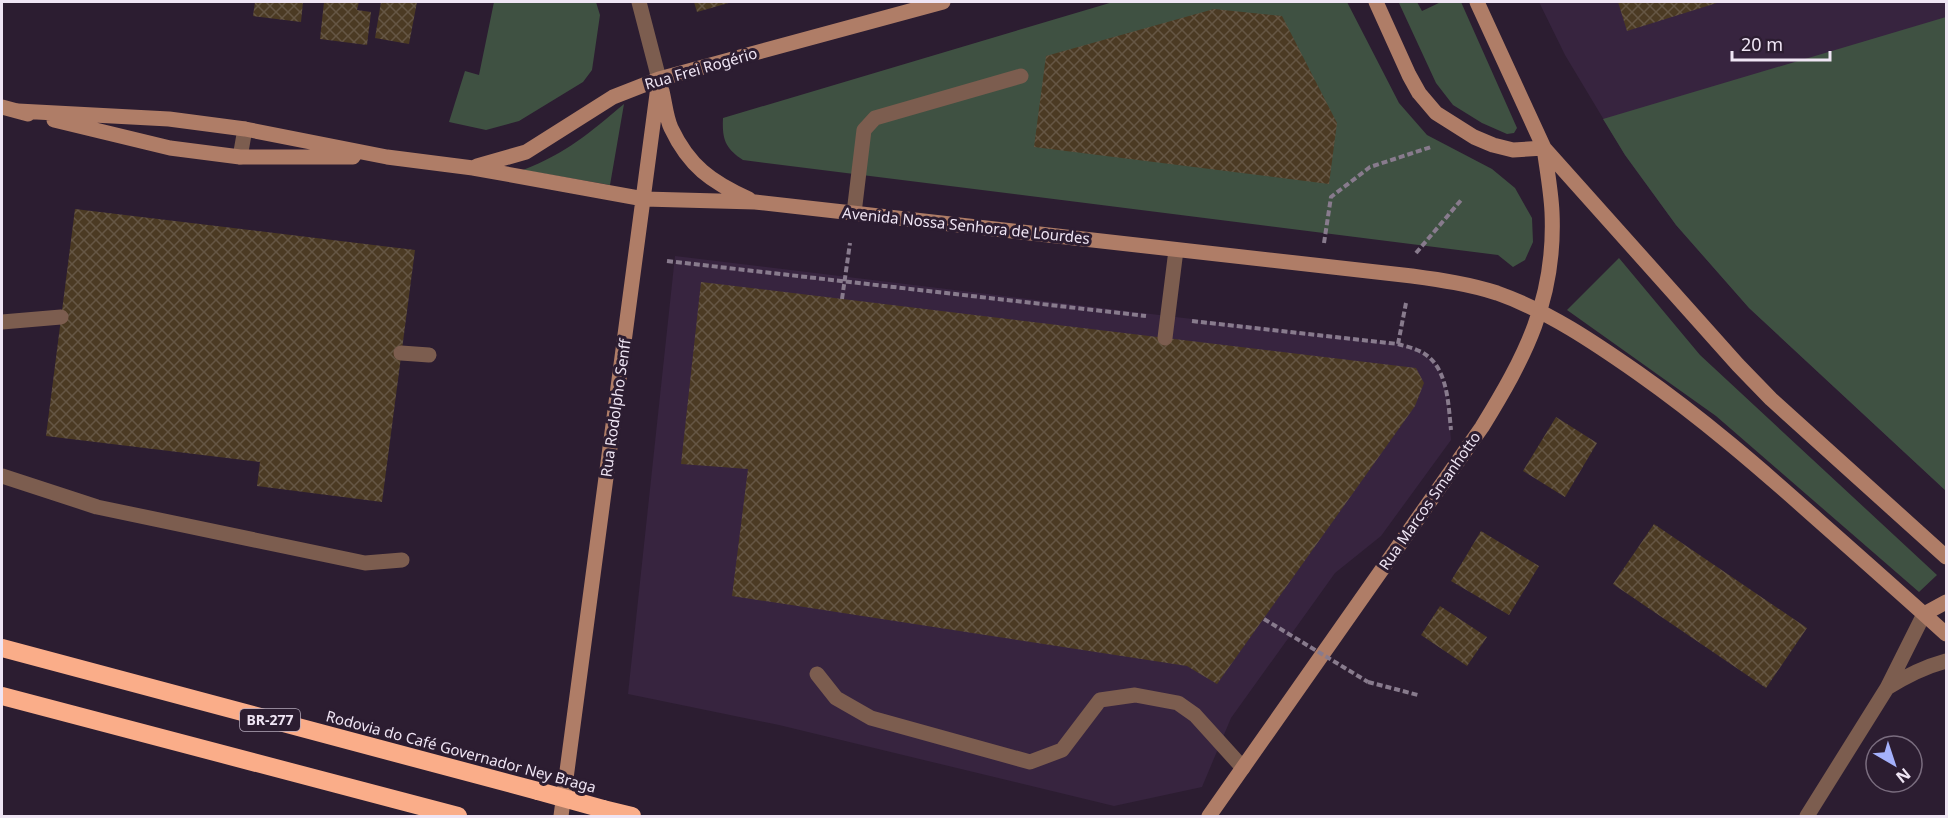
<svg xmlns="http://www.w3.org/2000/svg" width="1948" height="818" viewBox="0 0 1948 818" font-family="'Noto Sans',sans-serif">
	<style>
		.built { fill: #37243f }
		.grass { fill: #3f5142 }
		.building { fill: url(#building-cross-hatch) }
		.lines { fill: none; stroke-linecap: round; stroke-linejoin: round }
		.path { stroke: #887b8d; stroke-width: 4; stroke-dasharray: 6 3; stroke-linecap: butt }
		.lane { stroke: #7c5d4f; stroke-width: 15 }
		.street { stroke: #7c5d4f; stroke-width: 15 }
		.secondary { stroke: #af7d67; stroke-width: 15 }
		.highway { stroke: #faad89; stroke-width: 18 }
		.path-bridge { stroke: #887b8d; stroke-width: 4; stroke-dasharray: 6 3; stroke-linecap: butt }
		.highway-bridge { stroke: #faad89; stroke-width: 18 }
		.labels { text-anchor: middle; stroke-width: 6; stroke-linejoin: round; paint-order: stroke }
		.shield { fill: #2c1d31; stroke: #b4a9ba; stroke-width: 1.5 }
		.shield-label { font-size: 14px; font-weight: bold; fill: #efe5f4 }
		.street-label { font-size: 15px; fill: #efe5f4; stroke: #2c1d31 }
	</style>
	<defs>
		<pattern id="building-cross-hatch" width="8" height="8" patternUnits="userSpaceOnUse" patternTransform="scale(1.5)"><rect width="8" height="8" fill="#4b3a23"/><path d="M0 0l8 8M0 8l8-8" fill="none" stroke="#655644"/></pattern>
	</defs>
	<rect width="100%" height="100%" fill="#2c1d31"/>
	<path class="built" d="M1539 2H1946V491L1750 309 1676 225 1625 155 1565 55Z
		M675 256 1398 344 1419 350 1437 366 1447 393 1451 440 1381 536 1335 573 1231 718 1202 787 1114 806 779 725 628 694Z"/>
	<path class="grass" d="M494 2H596L600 15 592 70 583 82 519 121 486 130 449 122 465 71 479 75Z
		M1113 2H1347L1399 103 1427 135 1492 169 1515 188 1532 218 1533 242 1525 260 1513 267 1498 255 743 160C725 148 722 139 723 118Z
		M1403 2H1417L1422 11 1441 2H1461L1517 128 1514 133 1507 134 1482 123 1453 105 1436 83 1399 3Z
		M1946 17V491L1749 308 1676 225 1625 155 1603 119Z
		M624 104 610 185 523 170C567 153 589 133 624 104Z
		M1619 258 1700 355 1937 575 1919 592 1716 416 1567 310Z"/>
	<path class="building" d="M255 2H303L301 22 253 16Z
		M324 2H359L357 10 371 12 367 45 320 39Z
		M381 2H417L409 44 375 38Z
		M694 2H732L697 12Z
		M1618 2H1720L1627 31Z
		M1214 9 1282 16 1337 123 1329 184 1034 147 1046 56Z
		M75 209 415 250 382 502 257 486 260 462 46 436Z
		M701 282 1416 368 1424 383 1415 406 1217 684 1187 666 732 596 748 469 681 464Z
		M1556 417 1597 443 1565 497 1523 471Z
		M1654 524 1807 628 1766 688 1613 584Z
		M1481 531 1539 566 1509 615 1451 581Z
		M1440 606 1487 637 1467 666 1421 635Z"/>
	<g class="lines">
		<path class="path" d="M1324 243 1331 197 1370 167 1431 147
			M1416 253 1462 199
			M667 261 1146 316
			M842 299 850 243
			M1192 321 1398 344C1404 346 1411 347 1417 350 1448 362 1448 402 1451 430
			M1398 344 1406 303
			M1368 682 1418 695"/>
		<path class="lane" d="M854 213 864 130 875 118 1021 76
			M2 322 61 317
			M1165 338 1176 250
			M401 353 429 355
			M2 476 97 507 365 563 402 560
			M817 674 836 698 871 718 1030 762 1062 750 1100 700 1135 695 1178 703 1195 715 1243 768"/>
		<path class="street" d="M639 2 659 79
			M240 157 245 129
			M1887 688C1906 676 1924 667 1946 661
			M1807 816 1887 688 1924 614"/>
		<path class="secondary" d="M1376 2 1409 75 1419 93 1436 113 1474 137 1493 145 1513 150 1544 148
			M1477 2 1544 148 1738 365 1771 399 1946 557
			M662 91C665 103 666 117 671 128 689 166 711 182 749 199
			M2 107 28 114
			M18 111 169 119 245 129 387 157 473 168 644 199 755 202 1412 276C1441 280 1469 284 1497 293 1548 311 1595 343 1638 373 1702 418 1760 468 1818 520 1861 558 1904 596 1946 634
			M54 120 170 148 240 157H353
			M477 166 526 152 613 97 659 79 943 2
			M1924 614 1946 602
			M561 816 659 79
			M1209 816 1482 427C1525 357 1556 299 1552 212 1551 191 1547 170 1544 148"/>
		<path class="highway" d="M2 648 538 791
			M2 696 458 816
			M603 809 632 816"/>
		<path class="path-bridge" d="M1264 619 1368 682"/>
		<path class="highway-bridge" d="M538 791 603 809"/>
	</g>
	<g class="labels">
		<rect class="shield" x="240" y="709" width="60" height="22" rx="4.5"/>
		<g class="shield-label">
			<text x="270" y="725">BR-277</text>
		</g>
		<g class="street-label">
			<text transform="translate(701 69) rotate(-16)" y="5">Rua Frei Rogério</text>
			<text transform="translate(966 226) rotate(6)" y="5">Avenida Nossa Senhora de Lourdes</text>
			<text transform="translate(616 408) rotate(-82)" y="5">Rua Rodolpho Senff</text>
			<text transform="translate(1430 501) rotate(-55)" y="5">Rua Marcos Smanhotto</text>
			<text transform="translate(461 752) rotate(15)" y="5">Rodovia do Café Governador Ney Braga</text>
		</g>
	</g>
	<rect width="1948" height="818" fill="none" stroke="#efe5f4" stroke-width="6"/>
	<g transform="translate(1894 764) rotate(141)"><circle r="28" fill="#2c1d31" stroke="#7a6d7f" stroke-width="1.5"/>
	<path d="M0-4.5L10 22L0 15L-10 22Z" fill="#a5b1fc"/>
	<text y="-9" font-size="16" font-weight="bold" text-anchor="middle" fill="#efe5f4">N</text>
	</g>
	<path d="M1732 51v9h98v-9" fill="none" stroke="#efe5f4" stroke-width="3"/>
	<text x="1741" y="51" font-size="18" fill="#efe5f4" stroke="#2c1d31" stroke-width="4.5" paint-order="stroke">20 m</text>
</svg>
